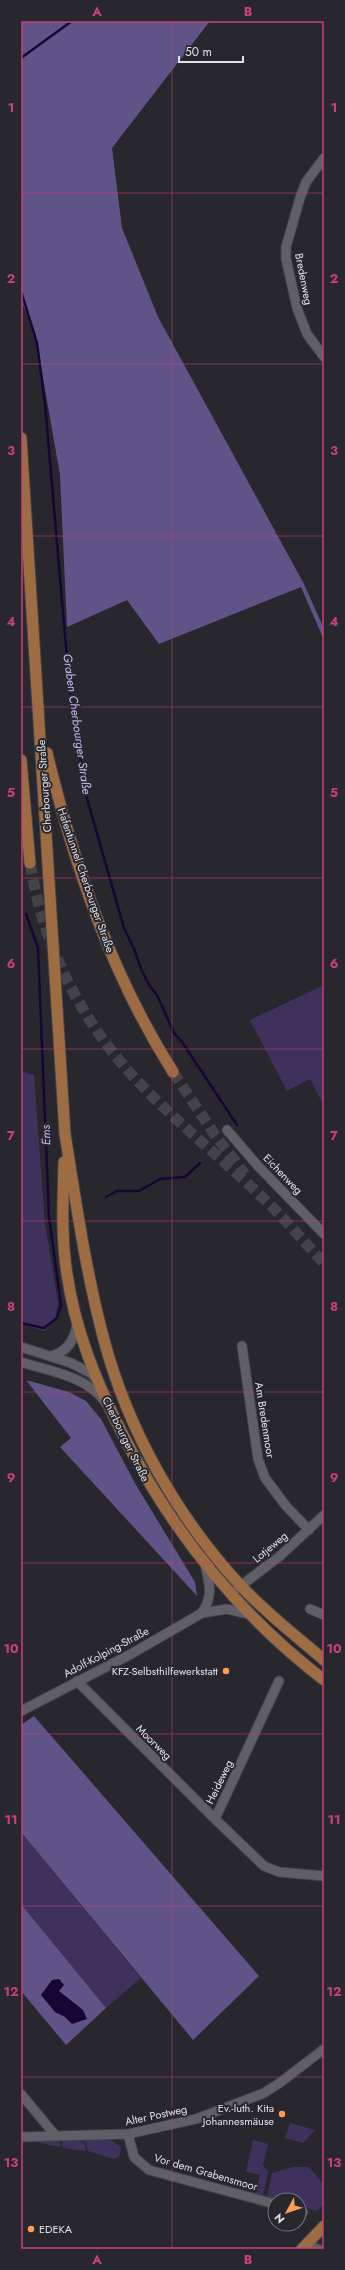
<svg xmlns="http://www.w3.org/2000/svg" width="345" height="2270" viewBox="0 0 345 2270" font-family="Jost,sans-serif">
	<style>
		.green { fill: #3e325d }
		.forest { fill: #605387 }
		.water { fill: #170633 }
		.lines { fill: none; stroke-linecap: round; stroke-linejoin: round }
		.stream { stroke: #170633; stroke-width: 2.5 }
		.major-tunnel { stroke: #44434a; stroke-width: 11; stroke-dasharray: 11 5.5; stroke-linecap: butt }
		.minor-casing { stroke: #434249; stroke-width: 11 }
		.major-casing { stroke: #434249; stroke-width: 13 }
		.minor { stroke: #605e67; stroke-width: 9 }
		.major { stroke: #9e6c42; stroke-width: 11 }
		.grid { fill: none; stroke: #c84077; stroke-width: 1; stroke-opacity: 0.55 }
		.poi-dot { fill: #fb9e51; stroke: #28272e; stroke-width: 1.5 }
		.labels { text-anchor: middle; stroke-width: 4; stroke-linejoin: round; paint-order: stroke }
		.street-label { font-size: 11px; fill: #e1e1e6; stroke: #28272e }
		.poi-label { font-size: 11px; fill: #e1e1e6; stroke: #28272e; text-anchor: end }
		.water-label { font-size: 12px; font-style: italic; fill: #c6b7f7; stroke: #28272e }
		.neatline { fill: none; stroke: #c84077; stroke-width: 1.5 }
		.grid-label { font-size: 13px; text-anchor: middle; font-weight: bold; fill: #c84077 }
	</style>
	<rect width="100%" height="100%" fill="#28272e"/>
	<path class="green" d="M324 985V1106L310 1079 287 1091 250 1020Z
		M21 1071 34 1075 45 1224 58 1302 55 1320 45 1331 21 1324Z
		M21 1832 141 1978 106 2008 21 1904Z
		M290 2123 315 2130 303 2143 285 2138Z
		M65 2138 80 2140 85 2144 86 2151 63 2148 62 2143Z
		M109 2139 121 2147 119 2157 114 2159 88 2151 86 2143 81 2140Z
		M58 2140 61 2145 59 2147 35 2142Z
		M253 2140 268 2144 263 2165 268 2172 263 2195 256 2194 260 2175 246 2172Z
		M292 2167H309L324 2185V2204L317 2211 299 2206V2200H280L267 2196 272 2173Z"/>
	<path class="forest" d="M21 21H210L112 148 122 228 158 317 304 584 324 629V640L301 587 159 644 127 600 67 627 60 475 35 332 21 300Z
		M26 1380 69 1392 86 1401 101 1419 136 1485 195 1582 197 1596 60 1447 71 1438Z
		M34 1716 259 1976 193 2040 21 1832V1725Z
		M21 1904 106 2008 66 2045 21 1991Z"/>
	<path class="water" d="M59 1979 64 1985 59 1991 83 2010 87 2019 72 2024 65 2017 55 2012 41 1995 52 1980Z"/>
	<g class="lines">
		<path class="stream" d="M21 58 72 21
			M21 291 37 343 45 404 70 693 86 795 124 928 135 951 141 969 149 985 157 995 174 1033 182 1042 237 1125
			M106 1197 117 1191H139L160 1179 185 1177 200 1163
			M21 1323 44 1328 57 1318 61 1305 49 1217 38 948 26 914"/>
		<path class="major-tunnel" d="M30 863C44 950 83 1025 144 1088 182 1127 225 1161 264 1199 285 1219 304 1242 324 1263
			M173 1072 215 1135 245 1174"/>
		<defs>
			<path id="minor" d="M324 158 306 182 300 198 286 247V259L297 308 307 334 324 357
				M227 1130 258 1166 324 1234
				M242 1346 258 1459 265 1478 286 1506 309 1530
				M21 1347 71 1363 96 1376 94 1377
				M51 1356C67 1352 75 1340 77 1323
				M21 1362C49 1371 87 1376 105 1402
				M230 1594 280 1556 324 1515
				M310 1609 324 1615
				M202 1613C214 1594 209 1584 205 1564
				M77 1681 215 1819
				M279 1681 215 1819 264 1866 279 1872 324 1876
				M21 1711 131 1654 202 1613 227 1609 248 1614
				M21 2094 55 2135
				M128 2134 134 2157 149 2170 275 2204
				M21 2137 128 2134 196 2119 264 2093 281 2082 324 2049
				M299 2211 303 2212
				M306 2245 318 2249"/>
			<path id="major" d="M21 438 65 1134C76 1203 86 1273 104 1340 128 1430 177 1517 240 1585 265 1612 296 1636 324 1660
				M47 753C74 865 111 974 173 1072
				M21 760 30 863
				M64 1162C63 1200 61 1237 67 1274 75 1330 96 1381 121 1431 170 1529 237 1613 324 1680
				M302 2249 324 2226"/>
		</defs>
		<use href="#minor" class="minor-casing"/>
		<use href="#major" class="major-casing"/>
		<use href="#minor" class="minor"/>
		<use href="#major" class="major"/>
	</g>
	<path class="grid" d="M172 21V2249M21 193H324M21 364H324M21 536H324M21 707H324M21 878H324M21 1049H324M21 1221H324M21 1392H324M21 1563H324M21 1734H324M21 1906H324M21 2077H324"/>
	<g class="poi-dot">
		<circle cx="226" cy="1671" r="4"/>
		<circle cx="282" cy="2114" r="4"/>
		<circle cx="31" cy="2229" r="4"/>
	</g>
	<g class="labels">
		<g class="street-label">
			<text transform="translate(304 279) rotate(79)" y="4">Bredenweg</text>
			<text transform="translate(44 786) rotate(-94)" y="4">Cherbourger Straße</text>
			<text transform="translate(86 880) rotate(71)" y="4">Hafentunnel Cherbourger Straße</text>
			<text transform="translate(283 1174) rotate(46)" y="4">Eichenweg</text>
			<text transform="translate(265 1420) rotate(81)" y="4">Am Bredenmoor</text>
			<text transform="translate(126 1439) rotate(64)" y="4">Cherbourger Straße</text>
			<text transform="translate(270 1547) rotate(-40)" y="4">Lotjeweg</text>
			<text transform="translate(106 1652) rotate(-28)" y="4">Adolf-Kolping-Straße</text>
			<text transform="translate(154 1742) rotate(45)" y="4">Moorweg</text>
			<text transform="translate(219 1782) rotate(-64)" y="4">Heideweg</text>
			<text transform="translate(156 2115) rotate(-12)" y="4">Alter Postweg</text>
			<text transform="translate(206 2172) rotate(16)" y="4">Vor dem Grabensmoor</text>
		</g>
		<g class="poi-label">
			<text x="218" y="1675">KFZ-Selbsthilfewerkstatt</text>
			<text x="274" y="2112">Ev.-luth. Kita<tspan x="274" dy="13">Johannesmäuse</tspan></text>
			<text x="39" y="2233" text-anchor="start">EDEKA</text>
		</g>
		<g class="water-label">
			<text transform="translate(77 724) rotate(82)" y="4">Graben Cherbourger Straße</text>
			<text transform="translate(46 1135) rotate(-92)" y="4">Ems</text>
		</g>
	</g>
	<rect width="345" height="2270" fill="none" stroke="#28272e" stroke-width="44"/>
	<g transform="translate(287 2212) rotate(230)"><circle r="19" fill="#28272e" stroke="#727178"/>
	<path d="M0-3L7 15L0 10L-7 15Z" fill="#fb9e51"/>
	<text y="-6" font-size="11" font-weight="bold" text-anchor="middle" fill="#e1e1e6">N</text>
	</g>
	<path d="M179 56v6h64v-6" fill="none" stroke="#e1e1e6" stroke-width="2"/>
	<text x="185" y="56" font-size="12" fill="#e1e1e6" stroke="#28272e" stroke-width="3" paint-order="stroke">50 m</text>
	<rect x="22" y="22" width="301" height="2226" class="neatline"/>
	<g class="grid-label">
		<text x="97" y="16">A</text>
		<text x="248" y="16">B</text>
		<text x="11" y="112">1</text>
		<text x="334" y="112">1</text>
		<text x="11" y="283">2</text>
		<text x="334" y="283">2</text>
		<text x="11" y="455">3</text>
		<text x="334" y="455">3</text>
		<text x="11" y="626">4</text>
		<text x="334" y="626">4</text>
		<text x="11" y="797">5</text>
		<text x="334" y="797">5</text>
		<text x="11" y="968">6</text>
		<text x="334" y="968">6</text>
		<text x="11" y="1140">7</text>
		<text x="334" y="1140">7</text>
		<text x="11" y="1311">8</text>
		<text x="334" y="1311">8</text>
		<text x="11" y="1482">9</text>
		<text x="334" y="1482">9</text>
		<text x="11" y="1653">10</text>
		<text x="334" y="1653">10</text>
		<text x="11" y="1824">11</text>
		<text x="334" y="1824">11</text>
		<text x="11" y="1996">12</text>
		<text x="334" y="1996">12</text>
		<text x="11" y="2167">13</text>
		<text x="334" y="2167">13</text>
		<text x="97" y="2264">A</text>
		<text x="248" y="2264">B</text>
	</g>
</svg>
